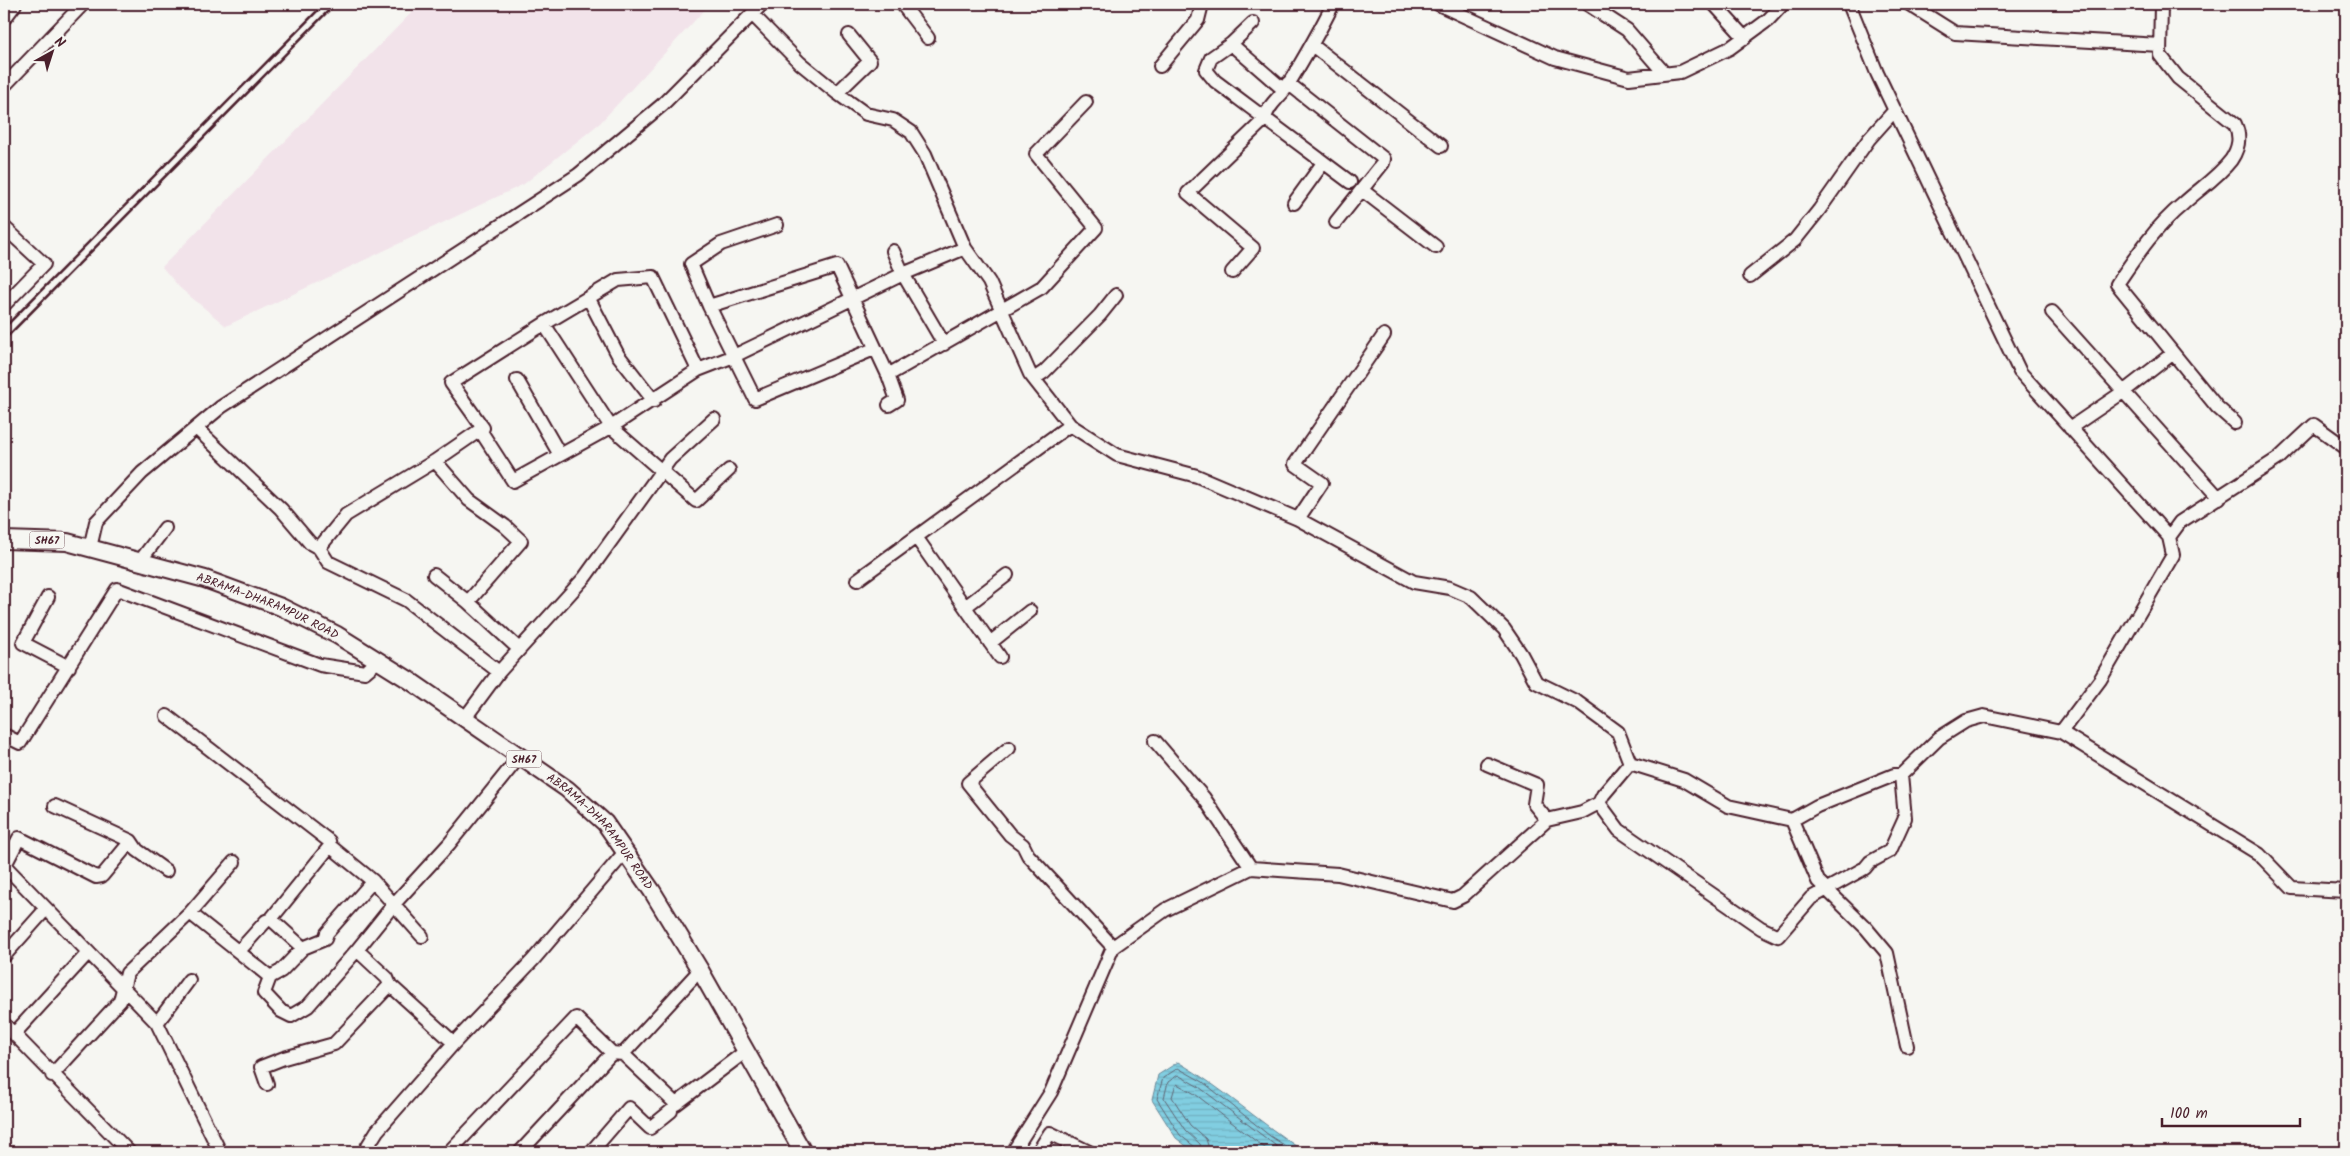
<svg xmlns="http://www.w3.org/2000/svg" width="2350" height="1156" viewBox="0 0 2350 1156" font-family="Kalam,sans-serif">
	<style>
		.built { fill: #f2e3ea }
		.water { fill: url(#water-rules); stroke: #6b8898 }
		.lines { fill: none; stroke-linecap: round; stroke-linejoin: round }
		.shore { stroke: #606574; stroke-width: 1 }
		.minor-casing { stroke: #4a1f2b; stroke-width: 16 }
		.major-casing { stroke: #4a1f2b; stroke-width: 20 }
		.minor { stroke: #f6f6f2; stroke-width: 12 }
		.major { stroke: #f6f6f2; stroke-width: 16 }
		.rail { stroke: #4a1f2b; stroke-width: 2.5 }
		.labels { text-anchor: middle; stroke-width: 4; stroke-linejoin: round; paint-order: stroke }
		.shield { fill: #f6f6f2; stroke: #7e6067; stroke-width: 1 }
		.shield-label { font-size: 11px; font-weight: bold; fill: #4a1f2b }
		.street-label { font-size: 12px; fill: #4a1f2b; stroke: #f6f6f2 }
	</style>
	<defs>
		<pattern id="water-rules" width="6" height="5" patternUnits="userSpaceOnUse" patternTransform="scale(1.25)"><rect width="6" height="5" fill="#81cee1"/><path d="M0 2.5h6" fill="none" stroke="#71b0c1"/></pattern>
	</defs>
	<rect width="100%" height="100%" fill="#f6f6f2"/>
	<filter id="ink" filterUnits="userSpaceOnUse"><feTurbulence type="fractalNoise" baseFrequency=".02" numOctaves="2"/><feDisplacementMap in="SourceGraphic" scale="10" xChannelSelector="R" yChannelSelector="G"/><feConvolveMatrix kernelMatrix="1 2 1 2 8 2 1 2 1" color-interpolation-filters="sRGB"/></filter>
	<g filter="url(#ink)">
		<path class="built" d="M420 4H710L600 123 524 184 226 326 180 288 162 267Z"/>
		<path class="water" d="M1178 1062C1223 1088 1261 1124 1305 1152H1194L1176 1138 1152 1100 1158 1075Z"/>
		<g class="lines">
			<path class="shore" d="M1196 1152 1195 1147 1180 1135 1157 1099 1163 1078 1178 1068 1203 1082 1270 1136 1295 1152
				M1203 1152 1200 1144 1185 1130 1164 1098 1168 1082 1178 1075 1199 1087 1284 1152
				M1210 1152 1206 1139 1190 1125 1172 1097 1175 1087 1177 1084 1195 1094 1270 1152"/>
			<defs>
				<path id="minor" d="M902 4 928 38
					M1438 4 1555 58 1629 78 1680 72 1730 48 1768 20 1783 4
					M1587 4 1627 30 1665 74
					M1714 4 1745 38
					M1849 4 1877 73 2020 372 2169 537 2173 555 2100 680 2061 732
					M1909 4 1955 33 2160 45
					M2161 4 2160 55 2178 78 2235 124C2241 137 2239 148 2231 160 2217 178 2199 189 2183 204 2156 226 2136 256 2117 284L2217 407 2235 423
					M752 14 800 63 837 93 866 114 893 120 911 132 925 154 965 248 989 282 1030 374 1070 425 1117 455 1197 476 1298 519 1414 582 1450 588 1471 597 1504 629 1521 654 1536 682 1577 702 1618 732 1630 763 1684 780 1728 806 1792 820
					M1253 23 1231 44 1211 58 1206 70 1215 81 1350 182
					M1231 44 1284 90
					M1312 45 1441 146
					M1160 66 1198 20 1202 4
					M1288 83 1384 159 1383 163 1336 222
					M4 86 83 4
					M837 93 870 61 849 35
					M1362 190 1436 247
					M1294 203 1323 163
					M777 225 721 244 691 264 709 306 755 399 874 349
					M4 227 44 264 4 305
					M893 251 903 274 944 344
					M1232 272 1253 248 1188 193 1265 119C1267 106 1279 98 1286 88 1303 60 1319 33 1333 4
					M1750 276 1795 240 1819 210 1869 139 1895 110
					M589 299 618 355 654 401
					M709 306 837 266 888 375 897 400 889 405
					M2052 312 2219 498
					M698 370 653 277 618 280 544 324 611 427 696 501 729 470
					M888 375 1042 287 1096 228 1036 154 1086 102
					M1035 378 1044 372 1100 315 1116 295
					M517 380 560 455
					M196 428 281 509 310 543 319 548 328 562 406 600 499 672
					M2070 428 2123 392 2172 354
					M480 430 513 481 611 427 698 370 734 356 903 274 965 248
					M435 461 469 500 505 526 521 541 468 602
					M1298 519 1322 483 1295 464 1384 335
					M916 537 1000 657
					M2169 537 2180 522 2279 458 2314 425 2346 448
					M90 548 96 522 142 473 221 407 578 175 662 105 762 4
					M319 548 346 515 435 461 483 428 451 383 544 324
					M140 561 165 528
					M434 575 468 602 519 649
					M857 580 1070 425
					M48 597 23 643 69 667
					M965 607 1007 575
					M990 643 1030 611
					M167 716 329 841 330 846 373 881 422 936
					M465 718 499 672 585 577 670 459 714 419
					M4 735 20 743 117 589 320 665 365 672 378 661
					M1155 741 1204 798 1251 868
					M1009 748 968 783 1010 835 1023 845 1028 855 1113 947
					M1487 764 1537 785 1534 804 1547 820
					M1599 803 1619 830 1761 928 1778 936 1811 898 1865 868 1870 862 1890 851 1905 818 1901 775
					M55 806 131 841 137 850 166 871
					M5 866 157 1023 220 1152
					M4 867 19 838 96 877 102 876 131 841
					M373 881 327 933 325 939 303 948 281 971 270 977 264 993 281 1011 291 1016 308 1006 357 950 394 904 449 844 520 756
					M190 913 270 977
					M271 919 303 948
					M357 950 387 978 390 985 454 1043
					M239 951 266 921 271 919 330 846
					M4 956 45 910
					M157 1023 189 980
					M4 1024 14 1034 88 953
					M14 1034 129 1152
					M1907 1046 1887 953 1866 928 1818 881 1792 820 1817 806 1894 775H1901L1939 738 1966 721 1984 716 2061 732 2259 854 2292 888 2346 891
					M623 1054 700 970
					M52 1075 120 1001 127 973 190 913 234 862
					M267 1084 261 1067 284 1058 334 1044 390 985
					M364 1152 377 1131 454 1043 533 960 625 852
					M449 1152 576 1018 612 1053 623 1054 676 1104 746 1051
					M520 1152 612 1053
					M591 1152 629 1108 650 1128 671 1111
					M1013 1152 1051 1092 1113 947 1165 910 1251 868 1338 874 1453 901 1463 896 1547 820 1582 812 1599 803 1603 795 1630 763
					M1038 1152 1050 1133 1089 1152"/>
				<g id="major">
					<path d="M4 16 13 4"/>
					<path id="s1" d="M4 540 67 542 205 579 281 607 337 635 409 680 567 789 605 823 652 891 700 970 803 1152"/>
				</g>
			</defs>
			<use href="#minor" class="minor-casing"/>
			<use href="#major" class="major-casing"/>
			<use href="#minor" class="minor"/>
			<use href="#major" class="major"/>
			<path class="rail" d="M4 328 324 4
				M4 340 335 4"/>
		</g>
	</g>
	<g class="labels">
		<g class="shield">
			<rect x="29.5" y="531.5" width="35" height="17" rx="4"/>
			<rect x="506.5" y="750.5" width="35" height="17" rx="4"/>
		</g>
		<g class="shield-label">
			<text x="47" y="544">SH67</text>
			<text x="524" y="763">SH67</text>
		</g>
		<g class="street-label">
			<text dy="4" stroke="none"><textPath href="#s1" startOffset="274">ABRAMA-DHARAMPUR ROAD</textPath></text>
			<text dy="4" stroke="none"><textPath href="#s1" startOffset="680">ABRAMA-DHARAMPUR ROAD</textPath></text>
		</g>
	</g>
	<rect width="2350" height="1156" fill="none" stroke="#f6f6f2" stroke-width="20"/>
	<rect x="10" y="10" width="2330" height="1136" fill="none" stroke="#4a1f2b" stroke-width="2" filter="url(#ink)"/>
	<g transform="translate(52 52) rotate(39)" stroke="#f6f6f2" stroke-width="4" paint-order="stroke">
	<path d="M0-4L9 19L0 12L-9 19Z" fill="#4a1f2b"/>
	<text y="-8" font-size="14" font-weight="bold" text-anchor="middle" fill="#4a1f2b">N</text>
	</g>
	<path d="M2162 1118v8h138v-8" fill="none" stroke="#4a1f2b" stroke-width="2.5"/>
	<text x="2170" y="1118" font-size="15" fill="#4a1f2b" stroke="#f6f6f2" stroke-width="4" paint-order="stroke">100 m</text>
</svg>
